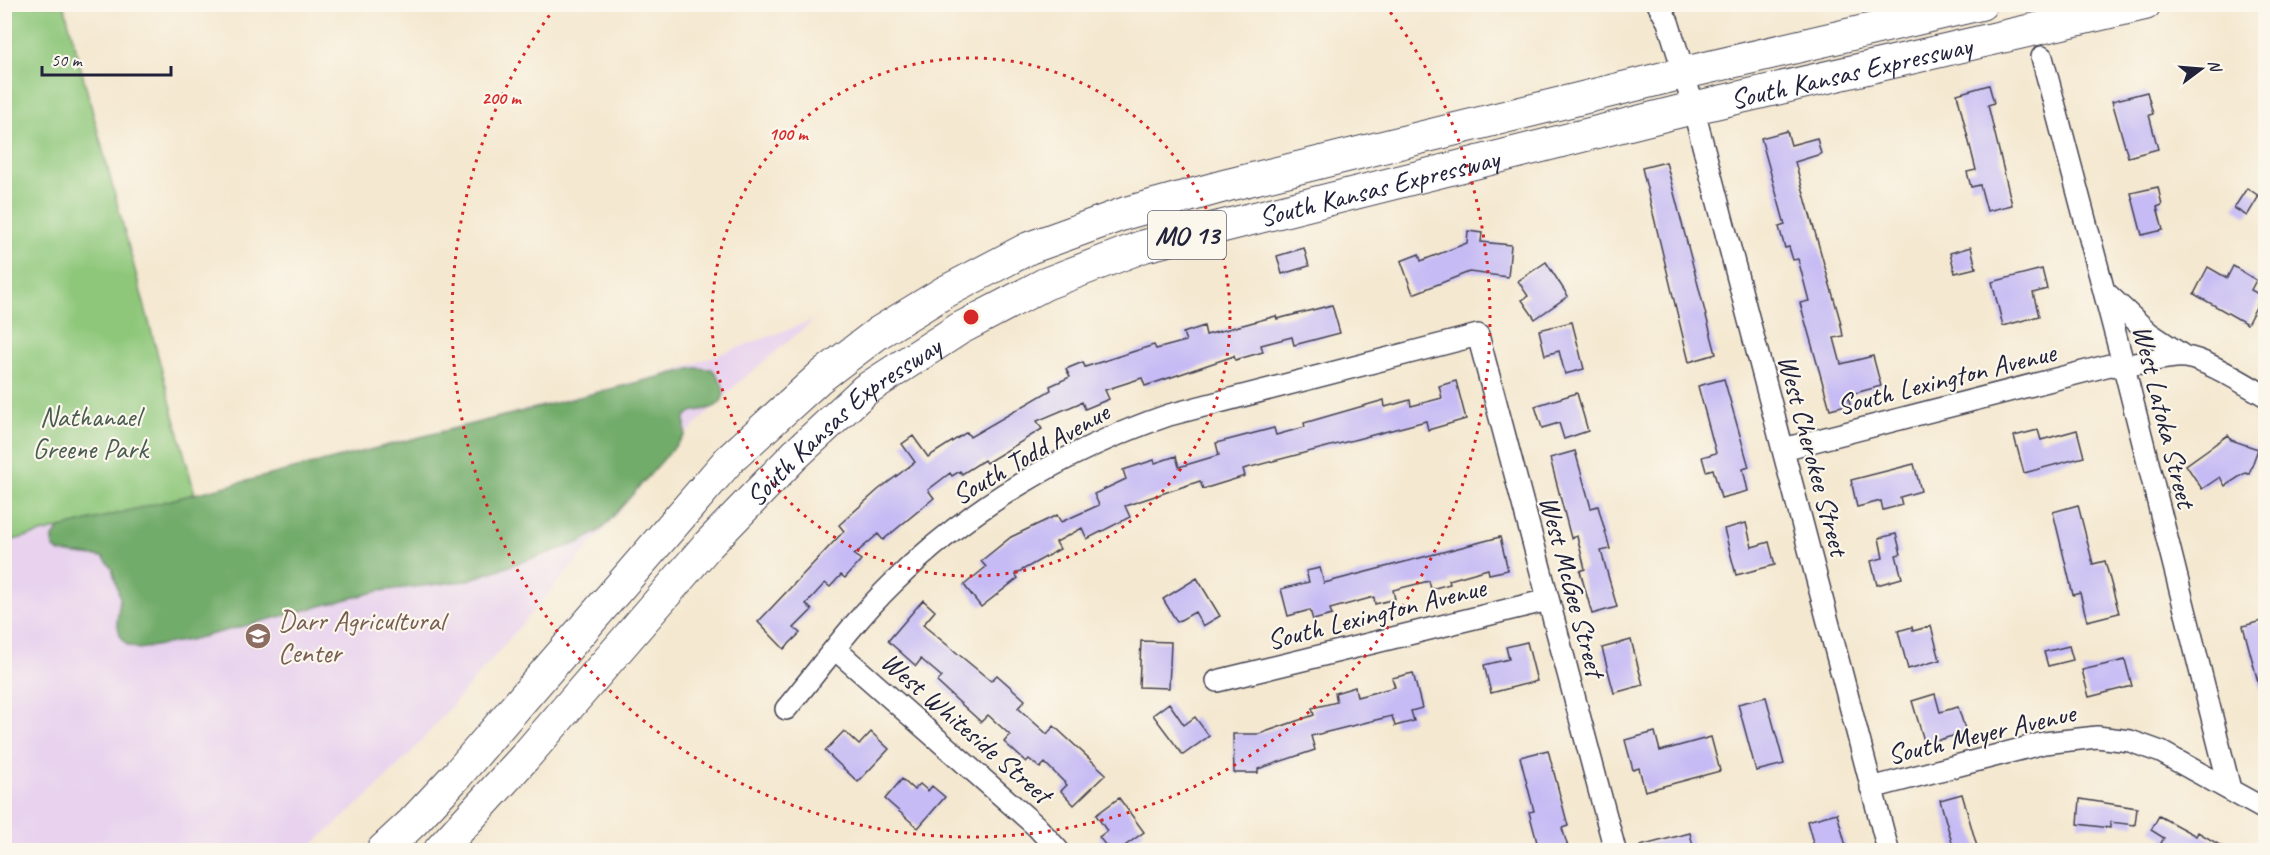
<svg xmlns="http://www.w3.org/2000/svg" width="2270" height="855" viewBox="0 0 2270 855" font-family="Caveat,sans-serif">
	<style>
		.built { fill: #e8d2ee }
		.green { fill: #8ec77a; stroke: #58745a; stroke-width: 1.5 }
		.forest { fill: #72ac6a; stroke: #4a6752; stroke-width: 1.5 }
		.building { fill: #c6bbf4 }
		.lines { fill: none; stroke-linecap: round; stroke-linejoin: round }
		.minor-casing { stroke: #424051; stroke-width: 24 }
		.primary-casing { stroke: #424051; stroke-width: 34 }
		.minor { stroke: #fff; stroke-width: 21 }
		.primary { stroke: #fff; stroke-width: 32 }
		.ring { fill: none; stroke: #d62828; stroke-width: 3; stroke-dasharray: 3 6 }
		.labels { text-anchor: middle; stroke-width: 4.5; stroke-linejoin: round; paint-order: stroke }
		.shield { fill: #fbf7ec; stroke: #636270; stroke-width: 1.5 }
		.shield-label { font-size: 27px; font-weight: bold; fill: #22223b }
		.street-label { font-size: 28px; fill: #22223b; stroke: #fbf7ec }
		.park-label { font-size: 28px; fill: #485c51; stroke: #fbf7ec }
		.education-label { font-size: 28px; fill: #785e54; stroke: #fbf7ec; text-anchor: start }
		.centre { fill: #d62828; stroke: #fbf7ec; stroke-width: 3 }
		.ring-label { font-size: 18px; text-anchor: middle; font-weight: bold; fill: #d62828; stroke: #fbf7ec; stroke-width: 4.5; stroke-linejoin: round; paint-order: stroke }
	</style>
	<rect width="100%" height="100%" fill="#fbf7ec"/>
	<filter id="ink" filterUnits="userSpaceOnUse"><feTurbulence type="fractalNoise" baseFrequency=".0167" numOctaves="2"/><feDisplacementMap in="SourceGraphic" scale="12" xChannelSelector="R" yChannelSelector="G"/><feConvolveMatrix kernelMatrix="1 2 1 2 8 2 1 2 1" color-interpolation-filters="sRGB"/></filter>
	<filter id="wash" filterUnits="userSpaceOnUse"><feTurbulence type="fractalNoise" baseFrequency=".008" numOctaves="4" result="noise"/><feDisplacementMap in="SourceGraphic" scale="24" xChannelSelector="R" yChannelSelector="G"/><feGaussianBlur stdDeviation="1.35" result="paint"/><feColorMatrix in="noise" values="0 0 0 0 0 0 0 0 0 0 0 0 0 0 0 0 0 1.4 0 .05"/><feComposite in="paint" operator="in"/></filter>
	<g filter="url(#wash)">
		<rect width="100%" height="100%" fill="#f4e8d0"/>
		<path class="built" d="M814 320 738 383 685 435 410 754 367 797 306 850H5L4 542 665 374Z"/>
		<path class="green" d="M4 5H64L195 494 5 542Z"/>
		<path class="forest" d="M694 368 712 369C723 381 732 400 711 408 700 412 693 408 685 417V435L602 529 581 542 465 581 379 591 194 639 139 649 127 645 120 635 117 622 120 598 112 568 103 557 59 552 53 547V537L60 528Z"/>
		<g id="blocks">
			<path class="building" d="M1989 85 1994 103 1988 105 2012 205 1987 211 1980 185 1971 187 1967 172 1976 170 1957 94Z
				M2147 92 2153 114 2149 115 2158 149 2128 157 2112 101Z
				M1787 131 1791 145 1817 138 1821 154 1795 162 1840 320 1843 336 1834 338 1841 364 1873 356 1881 386 1848 395 1850 404 1830 409 1800 303 1809 301 1798 259 1793 260 1789 247 1785 248 1779 227 1785 225 1761 138Z
				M1666 162 1716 354 1689 362 1642 168Z
				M2158 187 2162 205 2157 207 2163 230 2142 235 2131 193Z
				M2247 188 2259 196 2247 216 2234 208Z
				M1468 231 1482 233 1481 242 1511 245 1508 277 1469 272 1413 294 1401 261 1419 254 1421 261 1467 243Z
				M1971 247 1976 268 1955 273 1950 253Z
				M1304 248 1309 266 1282 274 1277 256Z
				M1546 262 1568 296 1535 319 1522 300 1528 296 1518 281Z
				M2233 266 2256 280 2251 290 2262 296 2247 324 2194 294 2208 267 2227 278Z
				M2042 269 2047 289 2033 293 2039 316 2003 326 1992 282Z
				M1332 305 1340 333 1294 345 1292 337 1261 345 1263 352 1235 360 1234 356 1145 386 1142 378 1105 390 1109 399 1085 409 1082 402 1037 421 1042 429 986 463 984 460 962 474 960 471 952 476 950 473 928 490 934 498 883 540 878 534 854 555 861 560 845 578 841 575 830 587 825 583 806 604 812 610 794 628 800 633 784 649 758 622 844 531 839 525 878 490 915 462 902 444 913 436 928 457 967 432 970 437 1051 390 1050 386 1070 377 1066 369 1083 362 1085 367 1154 345 1156 349 1186 341 1183 333 1204 326 1206 335 1276 316 1277 319Z
				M1572 322 1584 369 1565 374 1559 351 1545 355 1539 330Z
				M1724 379 1749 467 1743 469 1748 491 1721 498 1713 469 1706 471 1702 457 1716 453 1698 386Z
				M1456 381 1466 419 1428 430 1426 421 1243 469 1245 476 1203 489 1200 481 1125 506 1130 517 1087 539 1082 528 1056 542 1060 549 1015 574 1018 578 981 607 964 585 986 567 981 561 1011 537 1057 515 1061 522 1099 505 1094 494 1126 479 1123 470 1154 460 1155 463 1176 456 1179 467 1219 455 1216 443 1274 428 1276 435 1305 427 1304 423 1384 400 1385 407 1410 400 1411 406 1442 398 1439 386Z
				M1577 393 1588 431 1564 439 1559 423 1542 428 1535 406Z
				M2038 430 2041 440 2077 430 2084 457 2024 473 2014 436Z
				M2228 435 2231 440 2258 449 2249 474 2245 473 2225 486 2220 477 2202 489 2186 465Z
				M1575 451 1591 508 1598 506 1610 549 1601 551 1617 607 1592 614 1580 571 1585 569 1577 536 1571 538 1550 458Z
				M1914 464 1921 491 1900 497 1902 505 1883 510 1881 501 1857 507 1851 480Z
				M2078 505 2093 564 2105 561 2119 613 2087 621 2080 593 2073 595 2053 512Z
				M1746 523 1752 547 1769 542 1775 565 1736 575 1724 529Z
				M1896 534 1901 554 1896 555 1902 578 1877 585 1871 561 1883 558 1879 538Z
				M1500 537 1508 570 1489 574 1488 569 1449 580 1450 584 1431 589 1429 581 1393 590 1395 599 1375 604 1374 597 1330 609 1332 615 1313 620 1310 610 1288 616 1281 589 1309 582 1306 571 1320 568 1324 583Z
				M1197 578 1220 616 1203 626 1195 612 1177 622 1163 599Z
				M923 600 935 611 923 625 991 681 997 675 1025 700 1018 708 1047 734 1054 726 1106 774 1074 805 1061 791 1067 785 1045 763 1040 768 1029 759 1026 762 1004 742 1010 735 988 715 981 722 937 682 942 677 921 659 916 666 888 641Z
				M2265 620V692L2261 693 2243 626Z
				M1931 626 1940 660 1908 669 1898 631 1912 627 1913 631Z
				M1631 640 1643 685 1614 693 1602 648Z
				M1141 641 1171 642 1169 688 1139 687Z
				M1527 642 1537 681 1491 693 1484 665 1509 659 1506 647Z
				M2069 646 2073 660 2048 666 2044 652Z
				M2125 660 2132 686 2089 697 2082 670Z
				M1413 673 1422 708 1411 711 1414 721 1395 726 1392 716 1311 736 1315 750 1258 769V773H1234L1233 734H1259L1314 715 1312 708 1337 702 1335 693 1355 687 1357 697 1395 687 1392 678Z
				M1935 694 1940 712 1958 707 1966 732 1925 744 1912 701Z
				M1766 697 1784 764 1756 771 1738 704Z
				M1169 703 1184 725 1195 717 1209 736 1183 755 1153 715Z
				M844 731 859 745 871 732 889 749 858 782 825 751Z
				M1655 732 1660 751 1711 737 1720 771 1645 791 1639 768 1633 770 1625 740Z
				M1548 750 1568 826 1562 828 1568 847 1539 850 1529 812 1534 811 1520 757Z
				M902 779 914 790 920 784 928 791 932 786 945 797 918 828 885 799Z
				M1962 794 1978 850H1954L1940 800Z
				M1119 798 1144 832 1119 850H1109L1099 837 1107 831 1096 815Z
				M2080 799 2137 808 2135 825 2110 822V828L2078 824Z
				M1837 813 1847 850H1815L1807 821Z
				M2159 816 2196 836 2198 832 2228 850H2157L2164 838 2151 830Z
				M1690 833 1694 850H1640V846Z"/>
		</g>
	</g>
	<g filter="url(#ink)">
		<use href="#blocks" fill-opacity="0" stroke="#424051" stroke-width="1.5"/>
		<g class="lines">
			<defs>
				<path id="minor" d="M1658 4 1668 22 1684 73 1888 850
					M2042 57 2124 367 2230 789
					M2104 291 2149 333 2185 357
					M1783 449 2110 365C2136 368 2164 355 2185 357 2206 359 2246 385 2266 396
					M835 649 1036 826 1058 850
					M1217 681 1548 600
					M786 709C821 667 853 622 892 584 969 507 1066 450 1169 415L1478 335 1615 850
					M1871 788 2044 743 2097 737 2130 741 2161 752 2266 810"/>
				<g id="primary">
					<path d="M383 850 412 823 457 775 729 460 819 378 878 333 945 292 1029 248 1126 213 1228 185 1684 73 1981 4"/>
					<path id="s1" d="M440 850 524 758 706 547 795 455 865 390 959 329 1045 284 1144 246 1693 108 2145 4"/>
				</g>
			</defs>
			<use href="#minor" class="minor-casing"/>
			<use href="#primary" class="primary-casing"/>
			<use href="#minor" class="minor"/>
			<use href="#primary" class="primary"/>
		</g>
	</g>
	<g class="ring">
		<circle cx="971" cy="317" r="259"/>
		<path d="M1385 5A519 519 0 1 1 557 5"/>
	</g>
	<defs>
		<symbol id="university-disc" viewBox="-11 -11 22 22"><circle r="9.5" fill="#8d6e63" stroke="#fbf7ec"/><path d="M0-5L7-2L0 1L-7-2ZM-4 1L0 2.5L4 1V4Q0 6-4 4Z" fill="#fff"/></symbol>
	</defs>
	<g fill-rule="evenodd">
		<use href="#university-disc" x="243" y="621" width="30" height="30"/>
	</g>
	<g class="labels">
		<rect class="shield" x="1148" y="211" width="78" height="48" rx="4.5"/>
		<g class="shield-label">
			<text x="1187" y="244">MO 13</text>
		</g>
		<g class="street-label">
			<text dy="10" stroke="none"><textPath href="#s1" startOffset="1670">South Kansas Expressway</textPath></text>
			<text dy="10" stroke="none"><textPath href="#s1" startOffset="1184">South Kansas Expressway</textPath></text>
			<text transform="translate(1946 378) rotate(-14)" y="10">South Lexington Avenue</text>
			<text transform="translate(2165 416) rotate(76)" y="10">West Latoka Street</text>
			<text dy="10" stroke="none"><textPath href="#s1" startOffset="590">South Kansas Expressway</textPath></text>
			<text transform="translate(1030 453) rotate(-30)" y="10">South Todd Avenue</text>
			<text transform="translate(1814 455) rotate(75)" y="10">West Cherokee Street</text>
			<text transform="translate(1573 586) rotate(75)" y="10">West McGee Street</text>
			<text transform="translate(1376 613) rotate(-14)" y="10">South Lexington Avenue</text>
			<text transform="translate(967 727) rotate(41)" y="10">West Whiteside Street</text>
			<text transform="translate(1981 733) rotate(-13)" y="10">South Meyer Avenue</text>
		</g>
		<g class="park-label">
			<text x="90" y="426">Nathanael<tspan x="90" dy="32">Greene Park</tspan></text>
		</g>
		<g class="education-label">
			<text x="278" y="630">Darr Agricultural<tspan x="278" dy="32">Center</tspan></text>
		</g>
	</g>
	<circle cx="971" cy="317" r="9" class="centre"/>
	<g class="ring-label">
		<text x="501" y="104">200 m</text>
		<text x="788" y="140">100 m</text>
	</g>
	<rect width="2270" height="855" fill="none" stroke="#fbf7ec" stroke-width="24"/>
	<g transform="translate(2201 69) rotate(74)" stroke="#fbf7ec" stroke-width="4.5" paint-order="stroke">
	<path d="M0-4.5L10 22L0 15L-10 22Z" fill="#22223b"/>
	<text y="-9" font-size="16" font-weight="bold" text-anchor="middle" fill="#22223b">N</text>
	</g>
	<path d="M42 66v9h129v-9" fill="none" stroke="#22223b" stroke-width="3"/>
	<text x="51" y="66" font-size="18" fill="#22223b" stroke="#fbf7ec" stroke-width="4.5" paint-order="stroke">50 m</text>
</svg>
